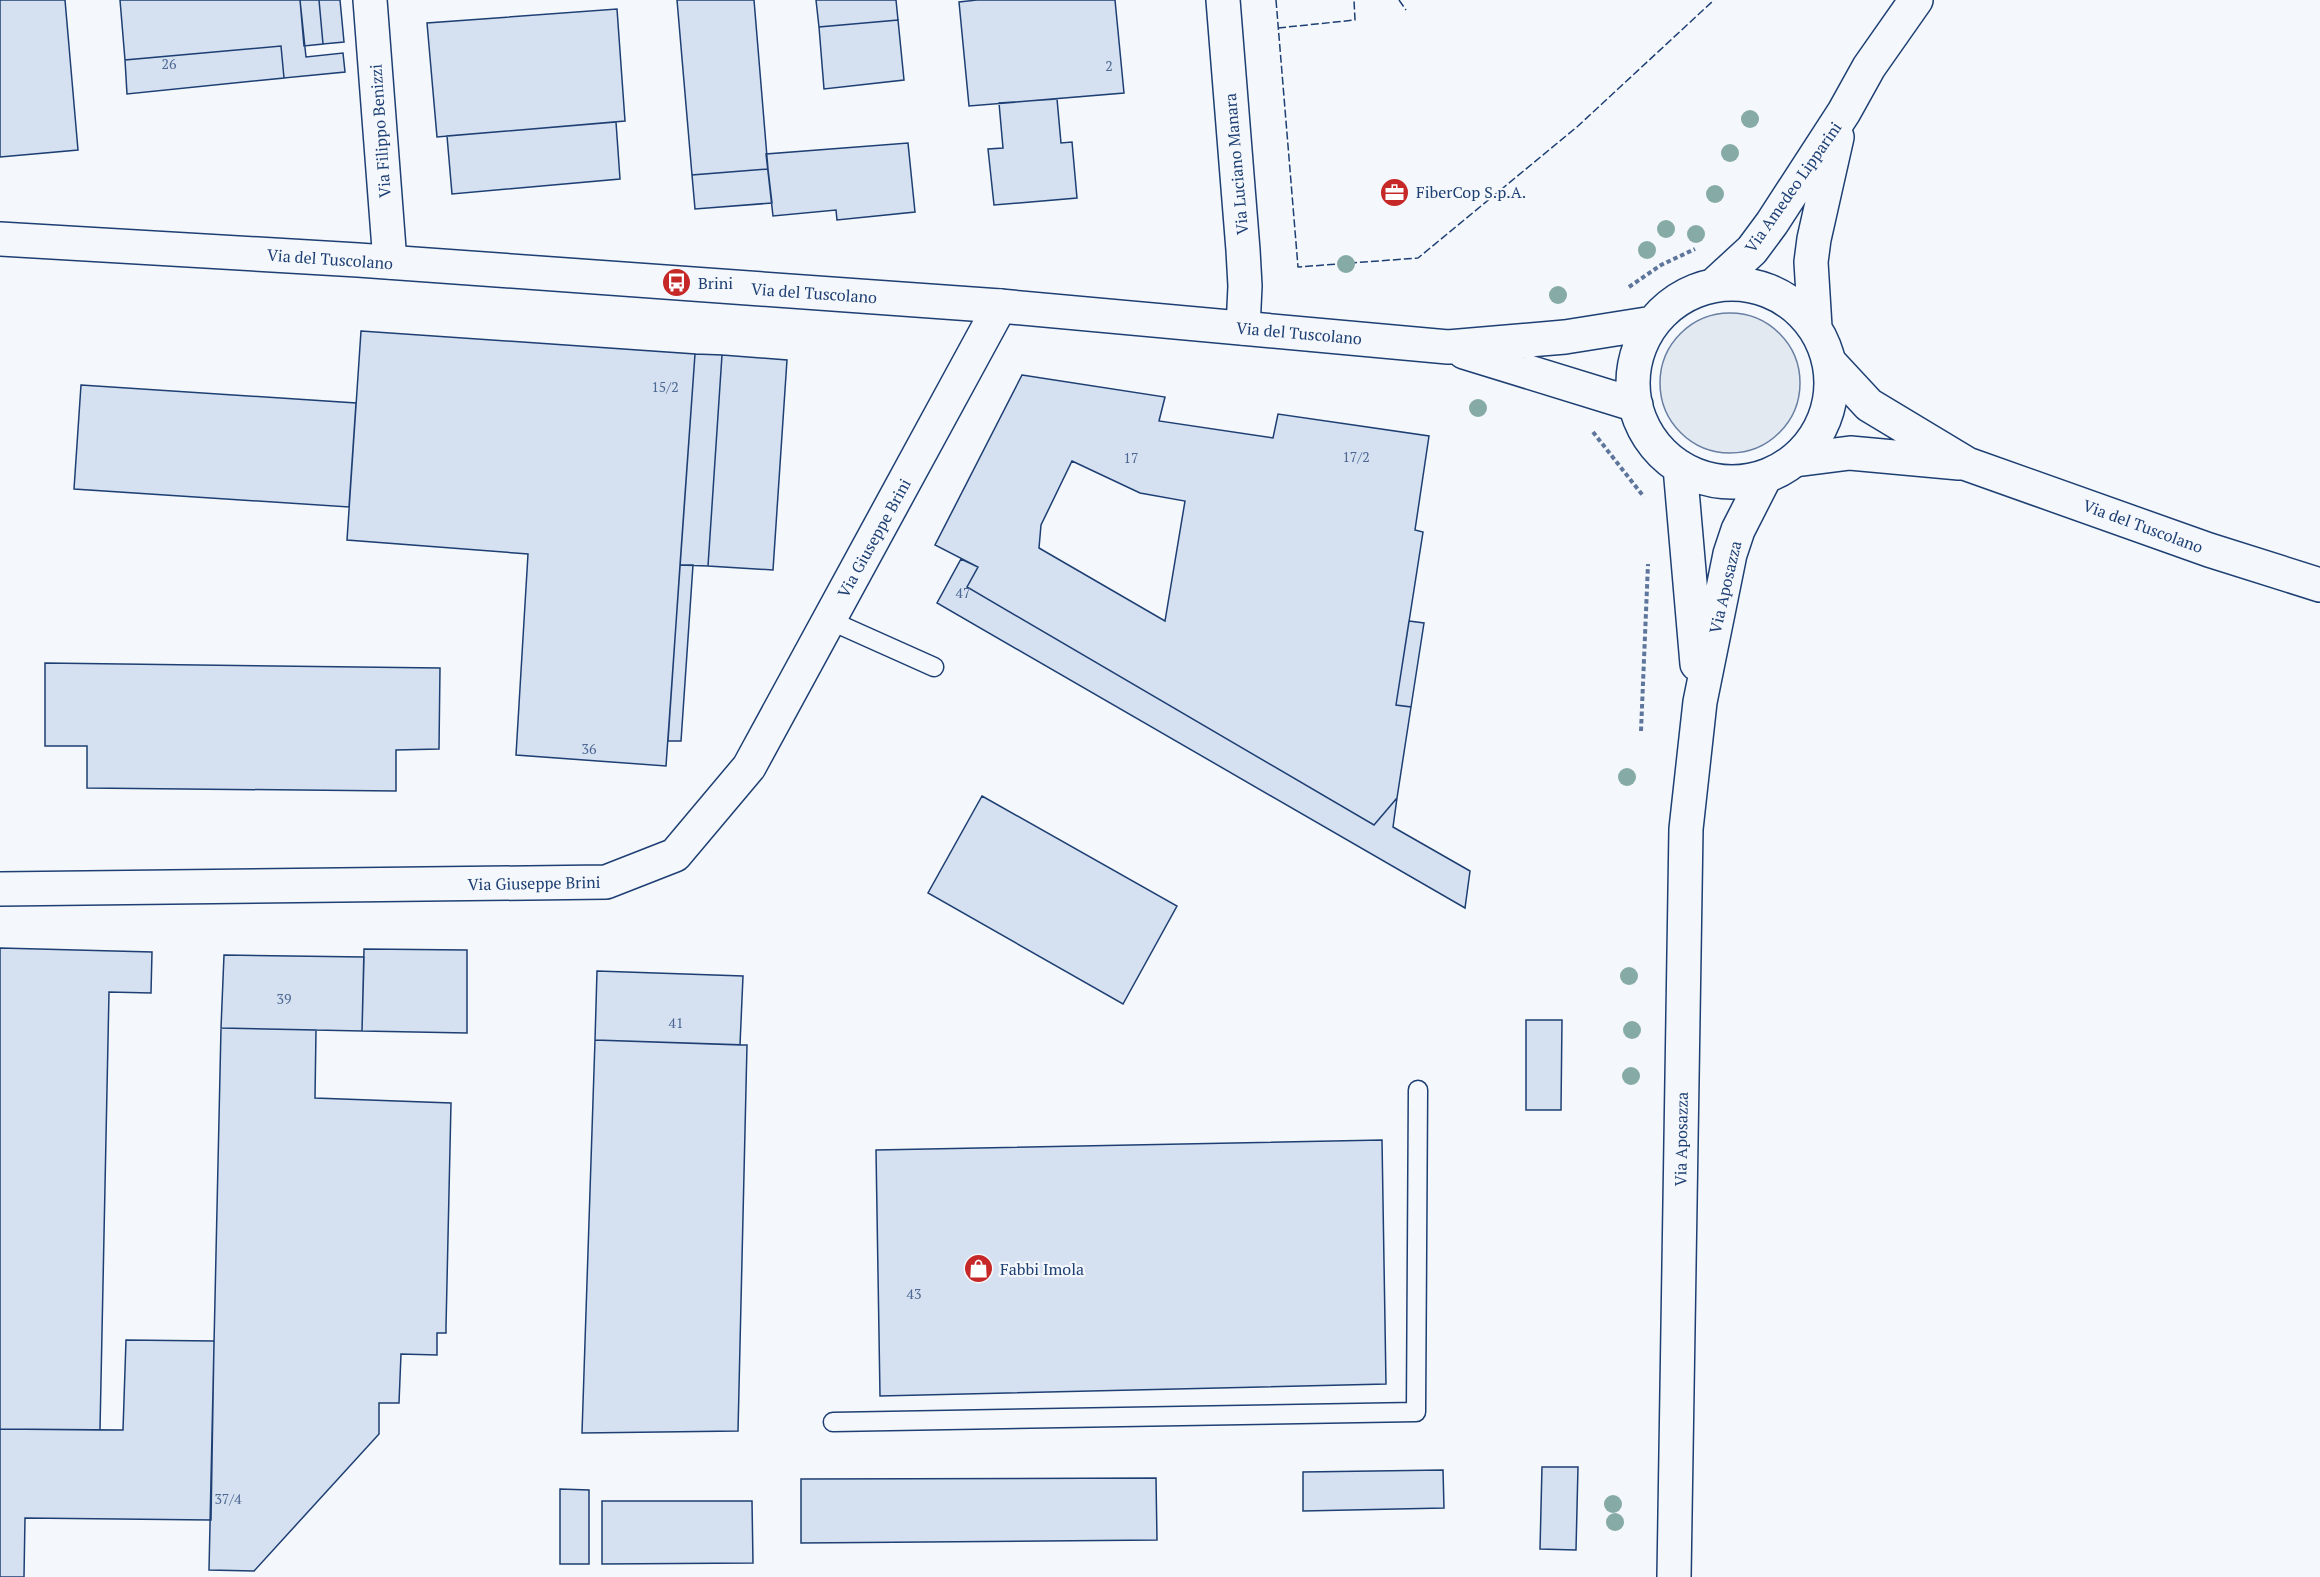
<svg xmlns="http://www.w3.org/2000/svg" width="2320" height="1577" viewBox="0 0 2320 1577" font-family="'PT Serif',serif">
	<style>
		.green { fill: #e3e9f0; stroke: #687fa3; stroke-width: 1.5 }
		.building { fill: #d5e0f0; stroke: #1d3f73; stroke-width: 1.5; fill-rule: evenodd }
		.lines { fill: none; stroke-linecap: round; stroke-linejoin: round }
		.service-casing { stroke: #1d3f73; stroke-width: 21 }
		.minor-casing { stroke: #1d3f73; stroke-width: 36 }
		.tertiary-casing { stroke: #1d3f73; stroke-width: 36 }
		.path { stroke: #5e769c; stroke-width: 4; stroke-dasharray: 4.5 3; stroke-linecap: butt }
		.service { stroke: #f4f7fb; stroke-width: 18 }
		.minor { stroke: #f4f7fb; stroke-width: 33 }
		.tertiary { stroke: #f4f7fb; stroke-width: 33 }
		.fence { stroke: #1d3f73; stroke-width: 1.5; stroke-dasharray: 8 3; stroke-linecap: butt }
		.tree { fill: #86aba6 }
		.labels { text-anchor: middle; stroke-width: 4.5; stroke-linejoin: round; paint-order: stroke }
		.number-label { font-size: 14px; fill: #4b6792 }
		.street-label { font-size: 16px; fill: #1d3f73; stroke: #f4f7fb }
		.poi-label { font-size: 16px; fill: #1d3f73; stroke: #f4f7fb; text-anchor: start }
	</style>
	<rect width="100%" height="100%" fill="#f4f7fb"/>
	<path class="green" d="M1660 383a70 70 0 1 1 140 0a70 70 0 1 1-140 0Z"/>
	<path class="building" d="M0 0H65L78 150 0 157Z
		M120 0H300L306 57 343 53 345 72 284 78 281 46 125 60Z
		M300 0H319L323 44 304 46Z
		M319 0H340L344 42 323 44Z
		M677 0H754L768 169 692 175Z
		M816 0H896L898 20 819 27Z
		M977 0H1115L1124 93 969 106 959 2Z
		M617 9 625 121 437 137 427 23Z
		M898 20 904 80 824 89 819 27Z
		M281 46 284 78 127 94 125 60Z
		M1057 99 1061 143 1072 142 1077 198 994 205 988 149 1003 148 999 103Z
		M616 122 620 179 452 194 447 136Z
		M908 143 915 212 837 220 836 210 773 216 766 154Z
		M768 169 772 203 695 209 692 175Z
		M361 331 695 354 666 766 516 755 528 554 347 540Z
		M695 354 722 355 708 566 680 565Z
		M722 355 787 360 773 570 708 566Z
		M1022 375 1165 397 1159 421 1273 438 1278 414 1429 436 1415 530 1423 532 1396 705 1411 707 1397 798 1374 825 967 587 978 567 935 545ZM1072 461 1140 493 1185 501 1165 621 1039 548 1041 525Z
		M81 385 356 403 349 507 74 489Z
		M961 559 978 567 967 587 1374 825 1397 798 1393 827 1470 871 1465 908 937 603Z
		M680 565H693L681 741H668Z
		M1409 621 1424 623 1411 707 1396 705Z
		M45 663 440 668 439 749 396 750V791L87 788V746H45Z
		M982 796 1177 906 1123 1004 928 893Z
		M0 948 152 952 151 993 109 992 100 1430 0 1429Z
		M364 949 467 950V1033L362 1031Z
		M224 955 364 957 362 1031 221 1028Z
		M597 971 743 976 740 1045 595 1040Z
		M1526 1020H1562L1561 1110H1526Z
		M221 1028 316 1030 315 1098 451 1103 446 1327V1333H437V1355L401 1354 399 1403H379V1434L254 1571 209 1570Z
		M595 1040 747 1045 738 1431 582 1433Z
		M1382 1140 1386 1384 880 1396 876 1150Z
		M126 1340 214 1341 211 1520 25 1518 24 1577H0V1429L123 1430Z
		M1542 1467H1578L1576 1550 1540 1549Z
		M1443 1470 1444 1508 1303 1511V1472Z
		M1156 1478 1157 1540 801 1543V1479Z
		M560 1489 589 1490V1564H560Z
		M602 1501H752L753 1563 602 1564Z"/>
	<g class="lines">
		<defs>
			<path id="service" d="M829 620 934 667
				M833 1422 1416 1412 1418 1090"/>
			<path id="minor" d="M370 0 390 262
				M1223 0 1243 250 1245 286 1243 328
				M1830 363 1869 405 1967 464 2209 550 2320 585
				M1795 460 1850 453 1959 463
				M0 889 606 882 675 855 749 767 1000 306"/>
			<path id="tertiary" d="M0 239 358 260 1000 306 1448 347 1565 337 1653 323
				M1633 383a99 99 0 1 1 198 0a99 99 0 1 1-198 0Z
				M1714 285 1752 250 1772 223 1844 112 1869 67 1916 0
				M1815 327 1811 262 1814 239 1837 137
				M1464 352 1636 405
				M1680 467 1697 664
				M1674 1577 1686 829 1700 702 1730 554 1738 530 1765 477"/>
		</defs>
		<use href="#service" class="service-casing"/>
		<use href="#minor" class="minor-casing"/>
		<use href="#tertiary" class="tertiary-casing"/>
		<path class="path" d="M1629 287 1661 265 1695 249
			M1593 432 1644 497
			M1641 731 1648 564"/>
		<use href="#service" class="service"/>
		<use href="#minor" class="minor"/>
		<use href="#tertiary" class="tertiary"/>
		<path class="fence" d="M1276 0 1298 267 1418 258 1578 126 1714 0
			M1399 0 1406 10
			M1278 28 1355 20 1354 0"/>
	</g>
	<g class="tree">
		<circle cx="1750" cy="119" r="9"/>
		<circle cx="1730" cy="153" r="9"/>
		<circle cx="1715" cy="194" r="9"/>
		<circle cx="1666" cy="229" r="9"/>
		<circle cx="1696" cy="234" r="9"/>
		<circle cx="1647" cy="250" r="9"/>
		<circle cx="1346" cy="264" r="9"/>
		<circle cx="1558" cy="295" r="9"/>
		<circle cx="1478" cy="408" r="9"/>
		<circle cx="1627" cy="777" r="9"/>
		<circle cx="1629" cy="976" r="9"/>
		<circle cx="1632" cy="1030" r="9"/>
		<circle cx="1631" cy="1076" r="9"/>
		<circle cx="1613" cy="1504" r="9"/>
		<circle cx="1615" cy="1522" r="9"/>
	</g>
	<defs>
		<symbol id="office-disc" viewBox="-11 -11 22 22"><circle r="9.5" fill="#c62828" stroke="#f4f7fb"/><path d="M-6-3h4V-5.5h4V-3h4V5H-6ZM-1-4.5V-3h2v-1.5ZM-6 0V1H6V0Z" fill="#fff"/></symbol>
		<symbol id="bus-disc" viewBox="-11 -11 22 22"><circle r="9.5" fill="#c62828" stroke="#f4f7fb"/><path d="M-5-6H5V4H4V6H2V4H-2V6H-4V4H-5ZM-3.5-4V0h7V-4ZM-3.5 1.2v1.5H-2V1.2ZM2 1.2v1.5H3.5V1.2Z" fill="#fff"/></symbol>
		<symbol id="shop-disc" viewBox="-11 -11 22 22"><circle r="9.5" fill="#c62828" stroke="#f4f7fb"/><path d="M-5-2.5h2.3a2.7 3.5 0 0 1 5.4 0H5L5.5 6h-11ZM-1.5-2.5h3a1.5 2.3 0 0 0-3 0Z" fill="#fff"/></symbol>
	</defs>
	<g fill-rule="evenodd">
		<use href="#office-disc" x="1378" y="176" width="33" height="33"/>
		<use href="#bus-disc" x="660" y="266" width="33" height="33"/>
		<use href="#shop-disc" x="962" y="1252" width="33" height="33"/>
	</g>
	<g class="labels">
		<g class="number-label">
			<text x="169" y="69">26</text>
			<text x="1109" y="71">2</text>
			<text x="665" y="392">15/2</text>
			<text x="1356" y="462">17/2</text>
			<text x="1131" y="463">17</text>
			<text x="963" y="598">47</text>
			<text x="589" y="754">36</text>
			<text x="284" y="1004">39</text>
			<text x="676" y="1028">41</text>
			<text x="914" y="1299">43</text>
			<text x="228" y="1504">37/4</text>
		</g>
		<g class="street-label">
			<text transform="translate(380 131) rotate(-94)" y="6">Via Filippo Benizzi</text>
			<text transform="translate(1236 164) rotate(-95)" y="6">Via Luciano Manara</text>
			<text transform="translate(1793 187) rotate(-55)" y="6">Via Amedeo Lipparini</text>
			<text transform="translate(330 259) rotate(4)" y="6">Via del Tuscolano</text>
			<text transform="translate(814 293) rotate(4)" y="6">Via del Tuscolano</text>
			<text transform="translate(1299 333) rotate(5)" y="6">Via del Tuscolano</text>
			<text transform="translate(2143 526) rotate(20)" y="6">Via del Tuscolano</text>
			<text transform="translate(874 538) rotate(-61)" y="6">Via Giuseppe Brini</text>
			<text transform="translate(1725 587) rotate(-77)" y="6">Via Aposazza</text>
			<text transform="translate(534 883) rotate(-1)" y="6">Via Giuseppe Brini</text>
			<text transform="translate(1681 1139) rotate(-89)" y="6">Via Aposazza</text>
		</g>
		<g class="poi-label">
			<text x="1416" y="198">FiberCop S.p.A.</text>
			<text x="698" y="289">Brini</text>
			<text x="1000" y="1275">Fabbi Imola</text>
		</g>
	</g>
</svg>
